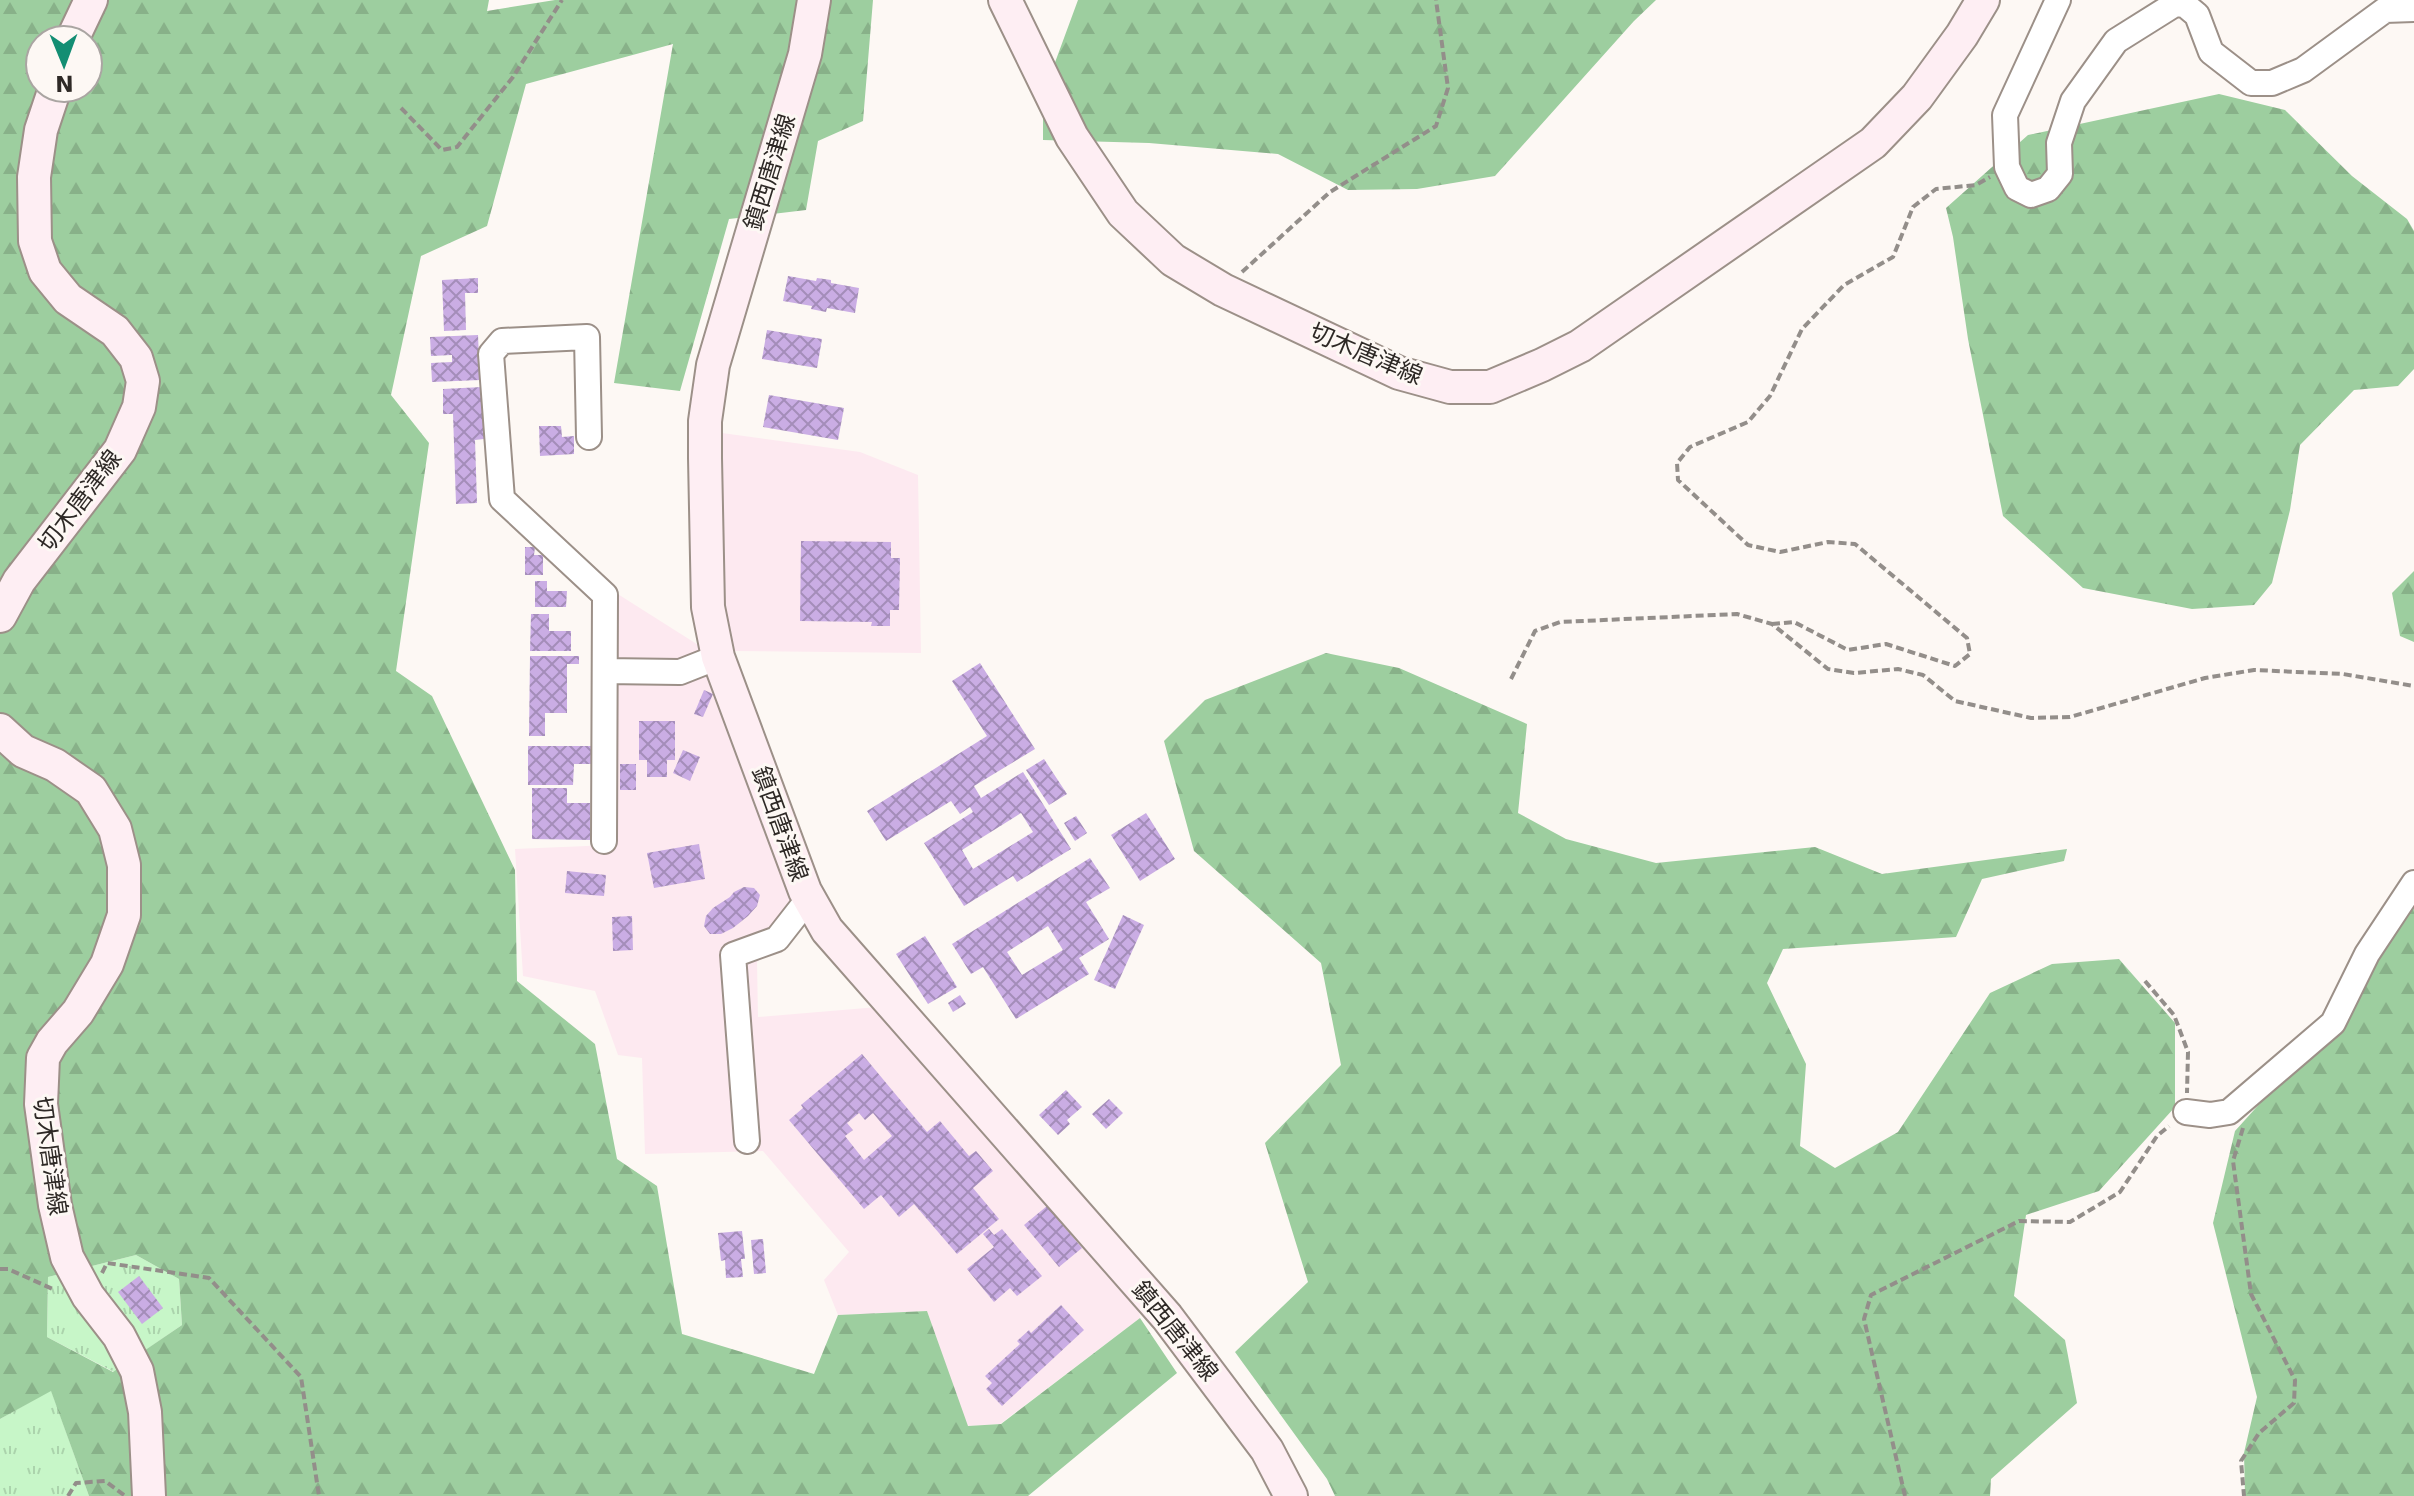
<svg xmlns="http://www.w3.org/2000/svg" width="2414" height="1496" viewBox="0 0 2414 1496" font-family="'DejaVu Sans','Noto Sans JP',sans-serif">
	<style>
		.commercial { fill: #fde9f0 }
		.grass { fill: url(#grass-tufts) }
		.forest { fill: url(#forest-firs); fill-rule: evenodd }
		.building { fill: url(#building-cross-hatch); fill-rule: evenodd }
		.lines { fill: none; stroke-linecap: round; stroke-linejoin: round }
		.minor-casing { stroke: #9c9088; stroke-width: 28 }
		.secondary-casing { stroke: #9c9088; stroke-width: 36 }
		.path { stroke: #938e8a; stroke-width: 4; stroke-dasharray: 8 4; stroke-linecap: butt }
		.minor { stroke: #fff; stroke-width: 24 }
		.secondary { stroke: #feeef3; stroke-width: 32 }
		.labels { text-anchor: middle; stroke-width: 6; stroke-linejoin: round; paint-order: stroke }
		.street-label { font-size: 24px; fill: #2e2926; stroke: #fdf8f4 }
	</style>
	<defs>
		<pattern id="grass-tufts" width="24" height="20" patternUnits="userSpaceOnUse" patternTransform="scale(2)"><rect width="24" height="20" fill="#c7f6c8"/><path d="M3 7l-1-3M5 7V3M7 7l1-3M15 17l-1-3M17 17v-4M19 17l1-3" fill="none" stroke="#abd3ac"/></pattern>
		<pattern id="forest-firs" width="22" height="20" patternUnits="userSpaceOnUse" patternTransform="scale(2)"><rect width="22" height="20" fill="#9dce9f"/><path d="M5 1l3.5 6h-7zM16 11l3.5 6h-7z" fill="#88b189"/></pattern>
		<pattern id="building-cross-hatch" width="8" height="8" patternUnits="userSpaceOnUse" patternTransform="scale(2)"><rect width="8" height="8" fill="#caade4"/><path d="M0 0l8 8M0 8l8-8" fill="none" stroke="#a48db9"/></pattern>
	</defs>
	<rect width="100%" height="100%" fill="#fdf8f4"/>
	<path class="commercial" d="M722 433 860 452 918 475 921 653 734 651 718 596Z
		M613 591 703 648 806 924 757 962 758 1017 878 1007 1137 1299 1140 1318 1000 1424 967 1426 927 1311 838 1315 824 1280 849 1252 763 1151 645 1154 642 1058 618 1055 595 991 523 976 515 849 610 845Z"/>
	<path class="grass" d="M136 1255 179 1279 182 1325 114 1372 47 1337 48 1277Z
		M51 1390 89 1496H0V1419Z"/>
	<path class="forest" d="M0 0H489L487 11 555 0H873L863 121 818 141 806 210 729 219 680 391 614 383 673 44 526 84 487 226 421 256 391 395 429 443 396 671 432 696 515 870 517 981 595 1044 617 1159 657 1186 682 1334 814 1374 838 1315 927 1311 968 1426 1001 1424 1140 1318 1177 1373 1028 1496H89L51 1391 0 1419ZM40 40H88V88H40ZM136 1255 179 1279 182 1325 113 1372 47 1337 48 1277Z
		M1078 0H1656L1634 21 1495 176 1417 189 1348 190 1278 154 1149 143 1043 140V95Z
		M2219 94 2285 110 2352 176 2407 219 2414 231V369L2398 386 2354 390 2300 445 2290 510 2272 583 2254 605 2192 609 2083 588 2003 516 1968 339 1953 237 1946 208 2028 135Z
		M2414 571V642L2400 636 2392 593Z
		M1326 653 1399 668 1527 724 1518 813 1566 839 1656 863 1815 847 1882 874 2067 849 2064 861 1982 879 1956 937 1783 949 1767 983 1806 1064 1800 1146 1835 1168 1898 1132 1990 993 2052 964 2119 959 2175 1023V1107L2099 1191 2026 1215 2014 1296 2065 1340 2077 1403 1991 1479 1990 1496H1335L1327 1479 1235 1352 1308 1282 1265 1143 1341 1065 1321 963 1194 851 1164 741 1205 700Z
		M2414 884V1496H2245L2244 1453 2257 1397 2213 1223 2235 1131 2338 1017Z"/>
	<path class="building" d="M788 276 816 281 817 278 831 280V283L859 288 855 313 827 308 826 312 811 309 812 306 783 301Z
		M478 278V293H465L466 330 444 331 442 280Z
		M767 330 822 339 817 368 762 359Z
		M478 335 480 380 432 382 431 363 452 362V355L431 356 430 337Z
		M482 387 484 439 475 440 477 503 456 504 453 414H443V389Z
		M769 395 844 408 838 440 763 427Z
		M539 426H561L562 437 574 436V454L540 456Z
		M801 541 891 542V558H900L899 610H890V626H871L872 622 800 621Z
		M525 547H535L534 555H543V575H525Z
		M535 581H547V591H567L566 607H535Z
		M531 614H549V631H571V651H530Z
		M530 656H579V664H567V713H545V736H529Z
		M980 663 1035 749 974 786 981 798 1023 772 1071 849 1017 882 1013 876 964 906 924 843 973 812 970 807 960 814 951 801 886 841 867 811 987 736 952 681ZM1021 813 1033 832 973 869 962 850Z
		M704 690 713 694 703 717 694 714Z
		M639 721H675V760H667V777H647V760H639Z
		M528 746H591V764H574L573 785H528Z
		M683 750 700 757 690 781 673 773Z
		M1044 759 1067 794 1049 805 1026 770Z
		M620 764H636V790H620Z
		M532 788H567V803H590V840L532 839Z
		M1146 813 1175 859 1140 881 1111 835Z
		M1076 816 1087 833 1075 841 1064 823Z
		M699 844 705 879 654 888 647 853Z
		M1090 858 1110 888 1086 902 1109 939 1079 958 1089 974 1016 1019 983 967 971 974 952 944ZM1048 926 1063 950 1022 975 1007 952Z
		M567 871 606 875 604 896 565 893Z
		M744 887 754 888 760 895 757 906 748 916 733 928 721 934H710L704 926 706 916 713 908 730 897 734 892Z
		M1123 915 1144 925 1115 989 1094 980Z
		M632 916 633 950 613 951 612 917Z
		M925 936 957 987 928 1004 896 954Z
		M960 995 966 1004 953 1012 948 1003Z
		M862 1054 927 1132 940 1121 969 1156 976 1151 993 1171 973 1188 999 1219 957 1254 914 1204 899 1217 881 1195 864 1209 789 1120 803 1108 801 1105ZM859 1113 865 1120 873 1113 892 1136 864 1160 845 1136 853 1130 847 1123Z
		M1066 1090 1082 1107 1067 1120 1070 1124 1058 1135 1039 1115Z
		M1109 1099 1123 1113 1106 1129 1092 1114Z
		M1047 1206 1082 1248 1059 1267 1024 1225Z
		M989 1229 994 1235 1002 1229 1042 1276 1017 1296 1010 1288 994 1302 967 1269 994 1247 983 1234Z
		M742 1231 745 1259H741L743 1277 726 1278 725 1260 721 1261 718 1233Z
		M763 1239 766 1273 754 1274 751 1240Z
		M139 1276 163 1308 142 1324 118 1292Z
		M1061 1305 1084 1330 1002 1406 986 1389 992 1383 985 1376 1020 1344 1017 1341 1029 1330 1031 1333Z"/>
	<g class="lines">
		<defs>
			<path id="minor" d="M2058 0 2005 115 2007 167 2017 188 2031 195 2048 189 2060 174 2059 143 2073 101 2116 41 2175 4 2185 5 2197 15 2211 52 2251 83H2272L2303 70 2385 10 2414 9
				M589 437 587 337 502 341 491 354 502 499 605 595 604 841
				M605 671 680 672 718 657
				M2186 1112 2210 1115 2229 1112 2333 1023 2367 954 2414 883
				M747 1141 733 955 777 939 809 898"/>
			<path id="secondary" d="M814 0 805 54 713 365 705 421V458L708 607 718 657 805 891 827 930 1167 1317 1267 1450 1291 1496
				M1005 0 1072 137 1123 213 1173 260 1223 290 1399 373 1450 387H1490L1542 365 1580 346 1873 143 1917 97 1962 35 1983 0
				M72 40 91 0
				M0 616 19 581 120 450 139 407 143 381 136 358 115 331 68 299 45 271 35 241 34 177 41 130 55 88
				M0 730 23 751 55 765 91 790 115 829 124 865V915L107 964 78 1012 52 1042 43 1058 41 1104 55 1205 67 1257 88 1296 119 1336 137 1371 145 1412 149 1496"/>
		</defs>
		<use href="#minor" class="minor-casing"/>
		<use href="#secondary" class="secondary-casing"/>
		<path class="path" d="M401 108 442 150 457 147 513 77 562 0
			M1242 272 1330 192 1436 126 1448 88 1436 0
			M1772 624 1794 622 1848 650 1886 644 1955 666 1970 654 1967 638 1855 544 1828 542 1780 552 1748 545 1678 480 1677 463 1690 447 1748 422 1770 396 1802 329 1844 285 1893 257 1913 207 1936 189 1976 185 1990 177
			M1511 679 1535 631 1560 622 1737 614 1772 624 1828 669 1854 673 1898 669 1923 675 1955 701 2031 718 2070 717 2205 678 2254 670 2343 674 2414 686
			M2145 981 2174 1015 2188 1052 2187 1093
			M2243 1128 2233 1161 2251 1294 2295 1380 2294 1403 2259 1433 2241 1461 2244 1496
			M0 1269H8L55 1290
			M102 1273 107 1263 209 1278 301 1377 319 1496
			M68 1496 76 1483 105 1481 124 1495
			M1905 1496 1864 1319 1871 1295 2019 1221 2070 1222 2120 1192 2157 1136 2169 1126"/>
		<use href="#minor" class="minor"/>
		<use href="#secondary" class="secondary"/>
	</g>
	<g class="labels">
		<g class="street-label">
			<text transform="translate(770 172) rotate(-73)" y="8">鎮西唐津線</text>
			<text transform="translate(1366 354) rotate(23)" y="8">切木唐津線</text>
			<text transform="translate(80 501) rotate(-53)" y="8">切木唐津線</text>
			<text transform="translate(780 824) rotate(70)" y="8">鎮西唐津線</text>
			<text transform="translate(50 1156) rotate(82)" y="8">切木唐津線</text>
			<text transform="translate(1175 1331) rotate(51)" y="8">鎮西唐津線</text>
		</g>
	</g>
	<g transform="translate(64 64) rotate(179)"><circle r="38" fill="#fdf8f4" stroke="#aaa5a2" stroke-width="2"/>
	<path d="M0-6L14 30L0 20L-14 30Z" fill="#138e73"/>
	<text y="-12" font-size="22" font-weight="bold" text-anchor="middle" fill="#2e2926">N</text>
	</g>
</svg>
